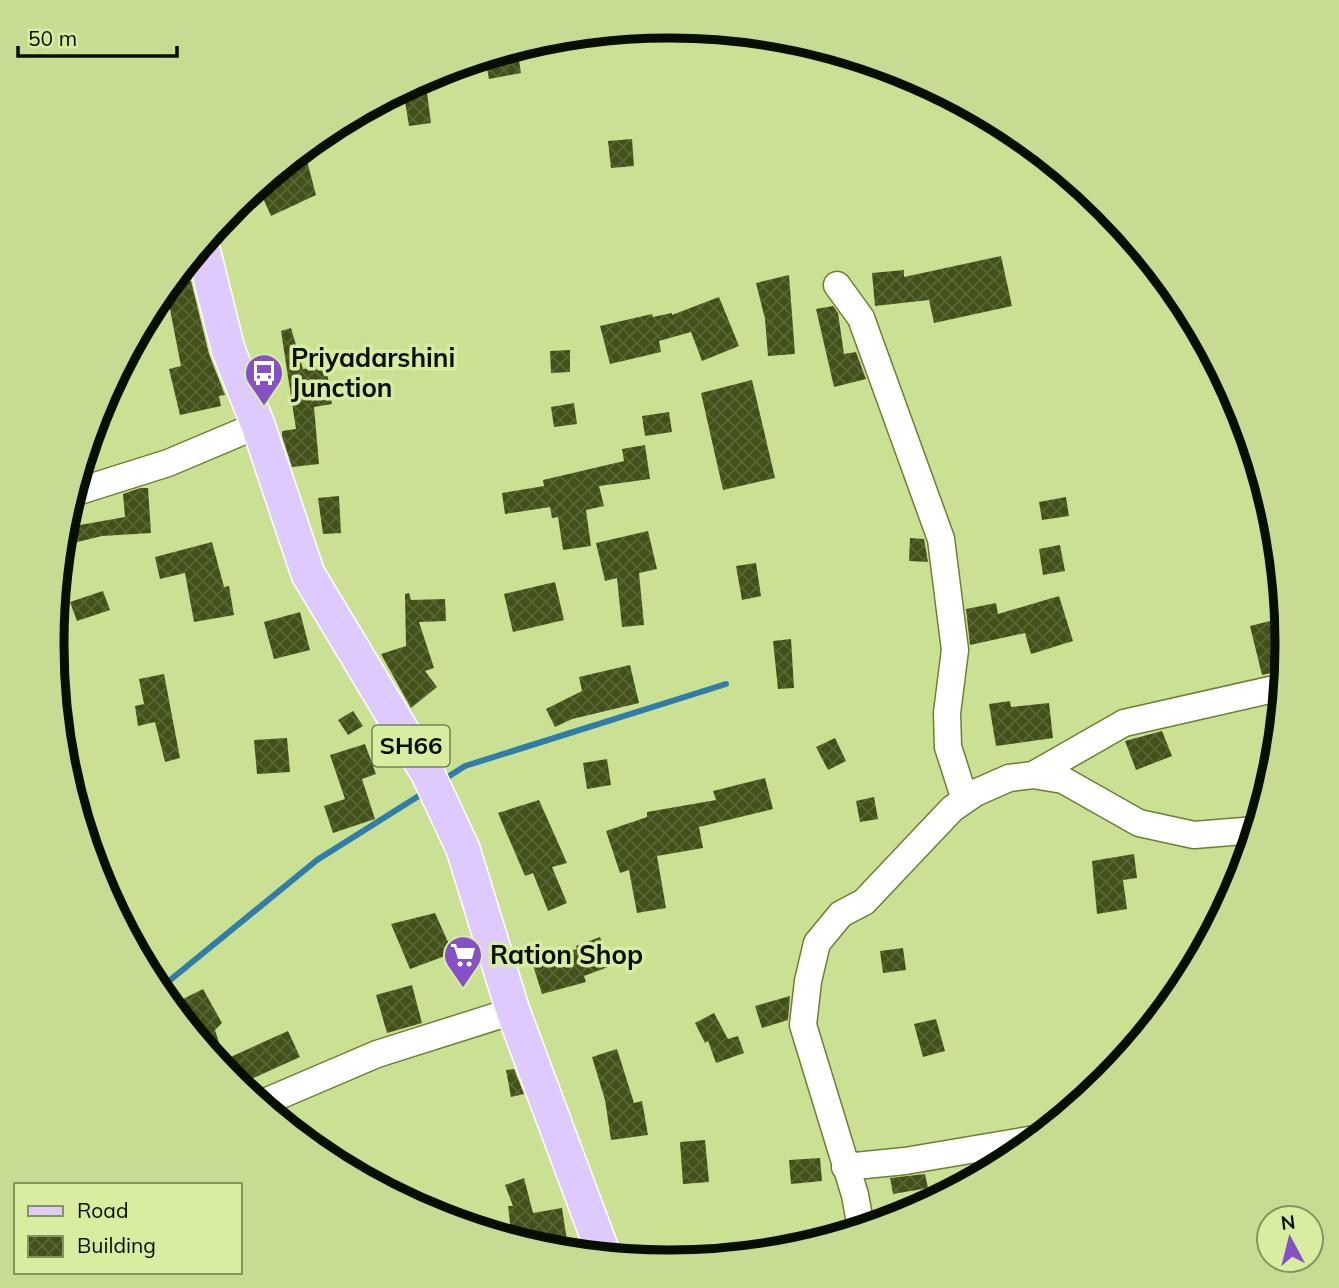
<svg xmlns="http://www.w3.org/2000/svg" width="1339" height="1288" viewBox="0 0 1339 1288" font-family="Mulish,sans-serif">
	<style>
		.lines { fill: none; stroke-linecap: round; stroke-linejoin: round }
		.stream { stroke: #307daa; stroke-width: 6 }
		.building { fill: url(#building-cross-hatch) }
		.minor-casing { stroke: #6c7f35; stroke-width: 29 }
		.major-casing { stroke: #fff; stroke-width: 36 }
		.minor { stroke: #fff; stroke-width: 26 }
		.major { stroke: #dfcafe; stroke-width: 33 }
		.labels { text-anchor: middle; stroke-width: 7; stroke-linejoin: round; paint-order: stroke }
		.shield { fill: #d7eea0; stroke: #475230; stroke-width: 2 }
		.shield-label { font-size: 24px; font-weight: bold; fill: #090f00 }
		.poi-label { font-size: 26px; font-weight: bold; fill: #090f00; stroke: #d7eea0; text-anchor: start }
		.rim { fill: none; stroke: #090f00; stroke-width: 9 }
	</style>
	<defs>
		<pattern id="building-cross-hatch" width="8" height="8" patternUnits="userSpaceOnUse" patternTransform="scale(1.75)"><rect width="8" height="8" fill="#435118"/><path d="M0 0l8 8M0 8l8-8" fill="none" stroke="#5a6537"/></pattern>
	</defs>
	<rect width="100%" height="100%" fill="#cae193"/>
	<g class="lines">
		<path class="stream" d="M443 780 465 766 726 684
			M158 990 317 860 425 792"/>
	</g>
	<path class="building" d="M517 48 521 73 489 79 485 57Z
		M426 85 431 123 409 126 403 89Z
		M632 139 634 166 611 168 608 141Z
		M306 157 316 195 271 216 258 187 286 163Z
		M1001 256 1012 306 934 323 929 300 875 306 872 273 904 270V277Z
		M789 275 795 354 768 356 765 319 756 283Z
		M191 281 209 354 225 395 219 396 221 406 180 415 169 369 181 366 166 289Z
		M719 297 739 346 702 361 691 332 659 341 661 352 610 364 600 326 652 314 653 317 672 313V315Z
		M833 306 838 313 844 354 856 352 866 379 834 387 816 309Z
		M291 328 303 369 326 365 332 404 314 407 319 464 292 467 282 436V431L296 429 281 331Z
		M570 350V372L551 373 550 351Z
		M752 380 775 478 723 490 701 393Z
		M574 403 577 424 554 427 551 407Z
		M669 412 672 432 645 436 642 416Z
		M645 445 650 479 599 486 604 506 586 510 591 546 563 550 558 517 552 518 550 507 505 514 502 493 544 486 543 480 624 461 622 449Z
		M140 488H148L151 533 102 536 61 546 63 528 125 517 123 494Z
		M339 496 341 533 323 534 318 498Z
		M1066 497 1069 516 1042 520 1039 502Z
		M648 531 657 569 639 573 644 625 622 627 617 578 605 581 596 543Z
		M910 538 924 539 928 562 909 561Z
		M212 542 224 587 229 586 234 615 194 622 185 573 160 579 155 557Z
		M1060 545 1065 571 1043 575 1039 549Z
		M756 563 761 596 742 600 736 566Z
		M555 582 564 620 513 632 504 594Z
		M103 591 110 610 77 621 70 602Z
		M409 593 411 600 445 599 446 621 419 622 434 668 425 671 437 687 411 708 381 654 406 646 405 594Z
		M1059 596 1073 641 1031 654 1025 633 970 645 966 609 996 603 998 614Z
		M300 612 310 650 274 659 264 622Z
		M1282 618 1287 644 1285 670 1262 675 1250 626Z
		M791 639 794 688 778 689 773 641Z
		M630 665 639 703 572 719 555 727 546 709 582 691 579 677Z
		M164 674 180 758 165 762 155 722 138 726 135 706 144 704 139 679Z
		M1010 701 1011 707 1049 703 1053 738 996 746 989 704Z
		M353 711 363 726 348 735 338 720Z
		M1162 731 1172 756 1136 770 1125 741Z
		M287 738 290 772 257 774 254 740Z
		M835 738 846 761 828 770 816 747Z
		M365 744 376 774 362 779 375 819 333 833 324 806 345 799 330 755Z
		M607 759 611 785 587 789 583 763Z
		M765 778 773 809 699 827 703 848 657 856 666 908 637 913 629 870 620 873 606 831 647 817V812L716 800 713 791Z
		M874 797 878 819 860 822 856 801Z
		M539 800 567 863 552 867 567 903 548 911 533 873 525 876 498 813Z
		M1134 854 1137 878 1123 880 1127 909 1097 914 1092 861Z
		M435 913 453 953 410 969 391 924Z
		M600 937 611 966 584 976 586 982 542 994 532 962 577 949 576 946Z
		M903 948 906 970 883 973 880 951Z
		M412 985 422 1023 387 1033 376 995Z
		M203 989 222 1023 215 1030 228 1071 225 1072 204 1046 181 1000Z
		M790 996 788 1020 762 1028 755 1006Z
		M714 1013 728 1039 738 1036 744 1053 716 1063 708 1041 705 1043 695 1023Z
		M936 1019 945 1051 923 1057 914 1024Z
		M288 1031 300 1057 238 1085 226 1059Z
		M617 1049 634 1103 642 1101 648 1135 611 1140 605 1100 592 1057Z
		M514 1069 524 1094 511 1097 506 1070Z
		M705 1140 709 1182 683 1184 680 1142Z
		M820 1158 822 1181 791 1184 789 1160Z
		M925 1174 928 1188 893 1194 890 1178Z
		M524 1178 533 1213 562 1208 568 1247 548 1250 512 1239 508 1206H513L505 1185Z"/>
	<g class="lines">
		<defs>
			<path id="minor" d="M837 285 861 318 941 539 955 650 947 713 948 747 965 800
				M73 493 168 463 258 425
				M1033 775 1124 723 1283 687
				M260 1104 377 1054 513 1011
				M845 1167 905 1161 1035 1139
				M861 1228 855 1195 803 1025 808 981 817 943 841 914 864 902 952 809 975 793 1009 778 1033 775 1063 780 1139 823 1194 835 1256 830"/>
			<path id="major" d="M202 245 228 349 258 425 308 574 428 774 463 849 513 1011 604 1255"/>
		</defs>
		<use href="#minor" class="minor-casing"/>
		<use href="#major" class="major-casing"/>
		<use href="#minor" class="minor"/>
		<use href="#major" class="major"/>
	</g>
	<defs>
		<symbol id="bus-pin" viewBox="-11 -11 22 30"><path d="M0 17L-7.5 6A9.5 9.5 0 1 1 7.5 6Z" fill="#8650c7" stroke="#d7eea0"/><path d="M-5-6H5V4H4V6H2V4H-2V6H-4V4H-5ZM-3.5-4V0h7V-4ZM-3.5 1.2v1.5H-2V1.2ZM2 1.2v1.5H3.5V1.2Z" fill="#fff"/></symbol>
		<symbol id="supermarket-pin" viewBox="-11 -11 22 30"><path d="M0 17L-7.5 6A9.5 9.5 0 1 1 7.5 6Z" fill="#8650c7" stroke="#d7eea0"/><path d="M-6-5.5h2.5l.6 2H6L4.5 2H-2.5L-4.4-4H-6ZM-1.5 3.2a1.3 1.3 0 1 0 .1 0ZM3 3.2a1.3 1.3 0 1 0 .1 0Z" fill="#fff"/></symbol>
	</defs>
	<g fill-rule="evenodd">
		<use href="#bus-pin" x="242" y="351" width="44" height="60"/>
		<use href="#supermarket-pin" x="441" y="933" width="44" height="60"/>
	</g>
	<g class="labels">
		<rect class="shield" x="372.5" y="725.5" width="77" height="41" rx="5"/>
		<g class="shield-label">
			<text x="411" y="754">SH66</text>
		</g>
		<g class="poi-label">
			<text x="291" y="367">Priyadarshini<tspan x="291" dy="30">Junction</tspan></text>
			<text x="490" y="964">Ration Shop</text>
		</g>
	</g>
	<path d="M0 0H1339V1288H0ZM669 38H670A605 605 0 0 1 1275 643V645A605 605 0 0 1 670 1250H669A605 605 0 0 1 64 645V643A605 605 0 0 1 669 38Z" fill="#c7dc93" fill-rule="evenodd"/>
	<path class="rim" d="M669 38H670A605 605 0 0 1 1275 643V645A605 605 0 0 1 670 1250H669A605 605 0 0 1 64 645V643A605 605 0 0 1 669 38Z"/>
	<rect x="14" y="1183" width="228" height="91" fill="#d7eea0" stroke="#859560" stroke-width="2"/>
	<rect x="28" y="1206" width="35" height="10" fill="#dfcafe" stroke="#859560" stroke-width="2"/>
	<text x="77" y="1218" font-size="21" fill="#090f00">Road</text>
	<rect x="28" y="1236" width="35" height="21" fill="url(#building-cross-hatch)" stroke="#859560" stroke-width="2"/>
	<text x="77" y="1253" font-size="21" fill="#090f00">Building</text>
	<g transform="translate(1290 1239) rotate(353)"><circle r="33" fill="#d7eea0" stroke="#859560" stroke-width="2"/>
	<path d="M0-5L12 26L0 18L-12 26Z" fill="#8650c7"/>
	<text y="-10" font-size="19" font-weight="bold" text-anchor="middle" fill="#090f00">N</text>
	</g>
	<path d="M18 46v10h159v-10" fill="none" stroke="#090f00" stroke-width="3.5"/>
	<text x="28" y="46" font-size="21" fill="#090f00" stroke="#d7eea0" stroke-width="5" paint-order="stroke">50 m</text>
</svg>
